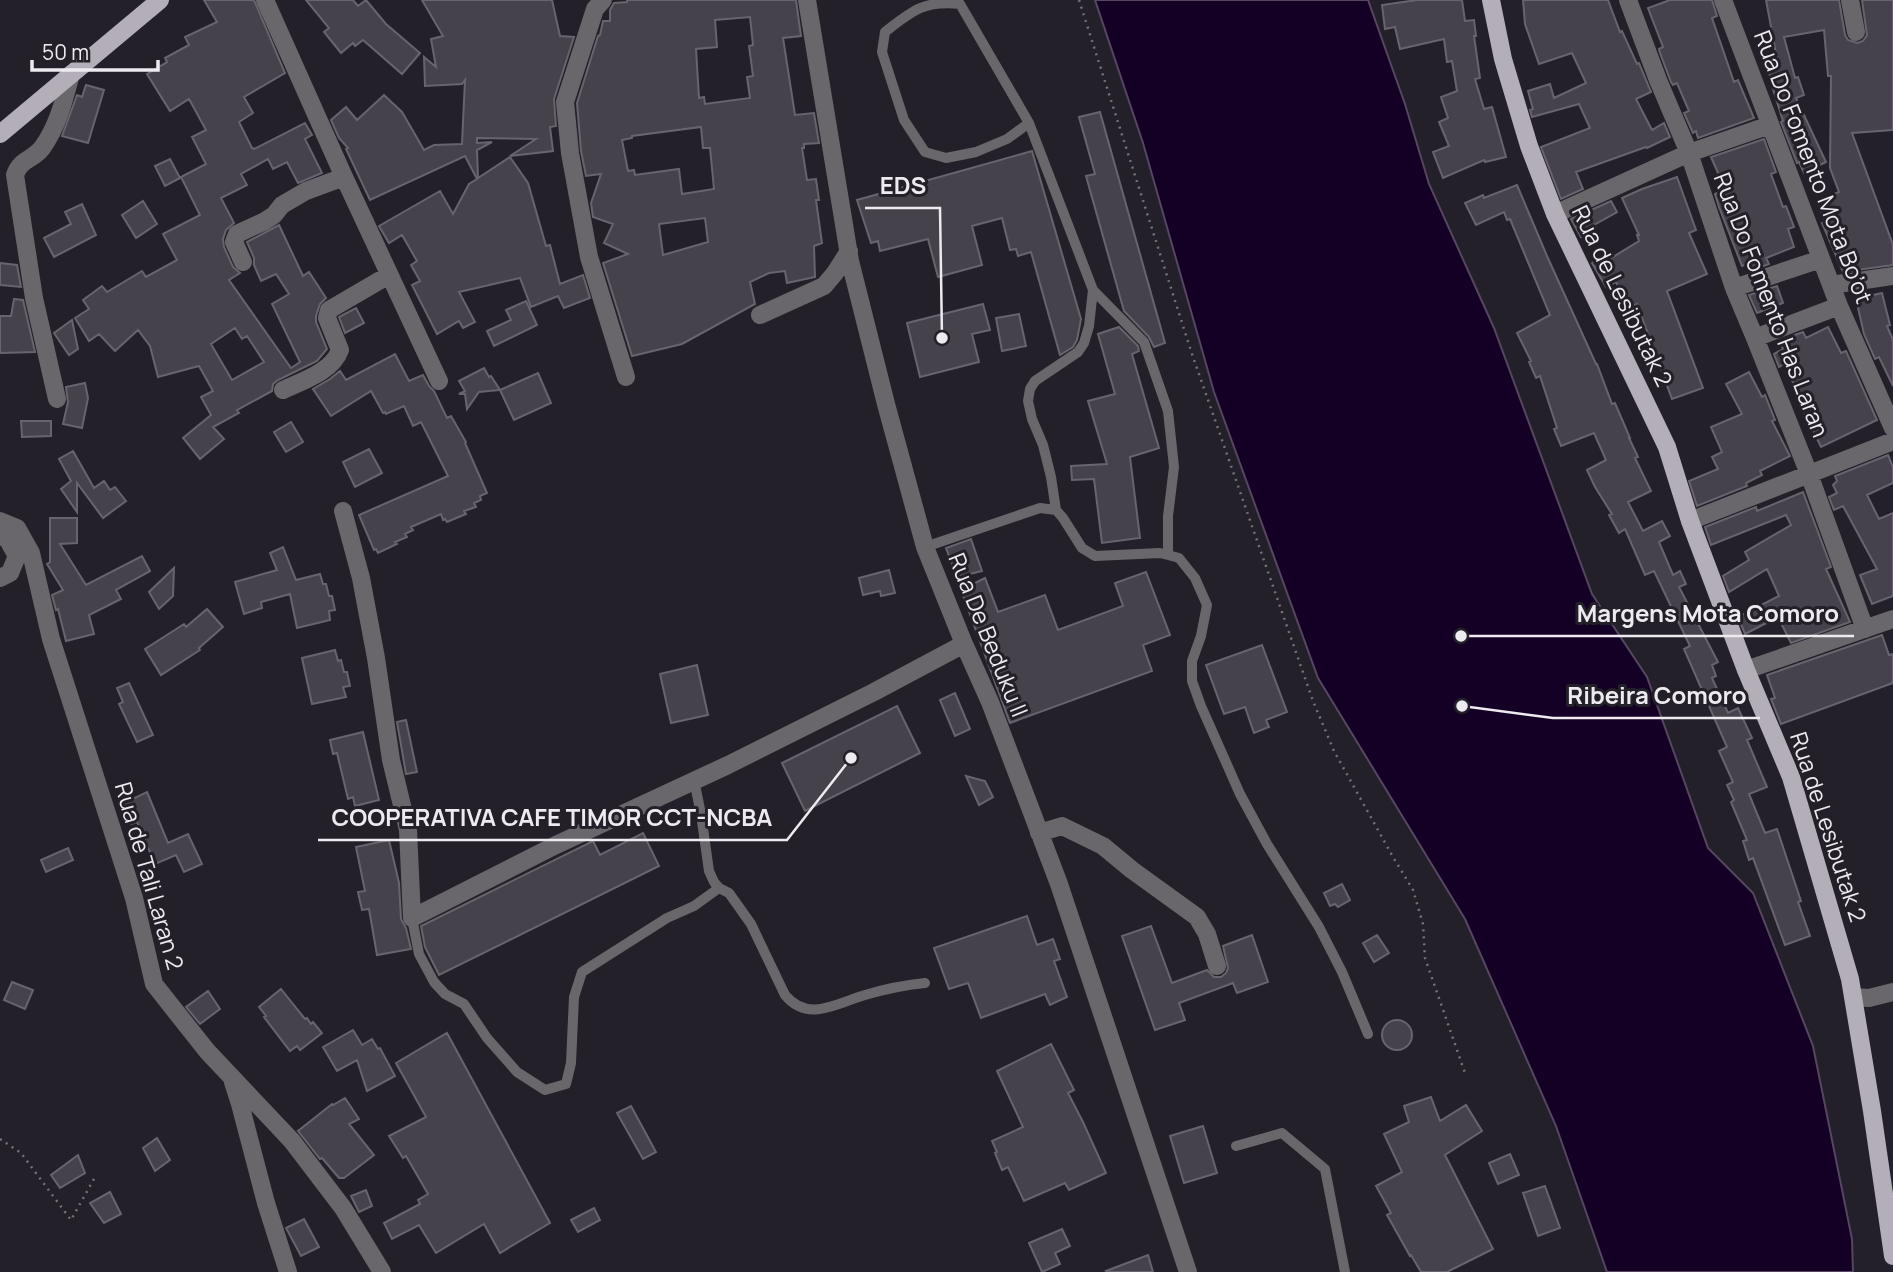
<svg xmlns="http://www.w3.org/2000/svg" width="1893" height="1272" viewBox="0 0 1893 1272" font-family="Manrope,sans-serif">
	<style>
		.water { fill: #140024; stroke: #554661; stroke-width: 2 }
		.building { fill: #46424c; stroke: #68636e; stroke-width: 2; fill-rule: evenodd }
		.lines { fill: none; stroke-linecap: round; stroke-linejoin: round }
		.path { stroke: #757179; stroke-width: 2.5; stroke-dasharray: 2 5; stroke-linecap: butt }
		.service { stroke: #6a676c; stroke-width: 10 }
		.minor { stroke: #6a676c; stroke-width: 18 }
		.primary { stroke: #b3aeb8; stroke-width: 18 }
		.labels { text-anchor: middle; stroke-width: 6; stroke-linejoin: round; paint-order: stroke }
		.street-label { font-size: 23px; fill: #edeaf0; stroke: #242029 }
		.leader { fill: none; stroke: #edeaf0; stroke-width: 2.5 }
		.callout-dot { fill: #edeaf0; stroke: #242029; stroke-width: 2.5 }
		.callout-label { font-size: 24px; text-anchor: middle; font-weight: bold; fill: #edeaf0; stroke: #242029; stroke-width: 6; stroke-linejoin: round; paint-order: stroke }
	</style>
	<rect width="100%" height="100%" fill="#242029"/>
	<path class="water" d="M1095 0H1368L1405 104 1429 184 1494 328 1592 594 1647 677 1708 848 1753 893 1813 1046 1852 1239 1853 1272H1607L1556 1126 1465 919 1318 678 1214 392 1143 143Z"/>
	<path class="building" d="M204 0H254L285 73 244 97 253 113 239 122 252 148 254 149 305 123 312 135 305 139 322 173 298 183 287 162 273 169 268 159 241 174 247 185 221 198 234 223 226 230 223 239 224 247 233 267 240 273 229 280 291 368 300 362 272 304 289 294 276 274 261 281 254 265V258L247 242 279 225 303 276 309 272 326 298 320 304 316 316V322L327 349 317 361 278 380 273 384 272 391 237 410 239 413 213 427 224 439 200 459 183 438 211 415 201 397 213 391 199 366 158 377 150 346 138 330 115 351 99 334 89 341 75 318 89 309 83 300 102 286 107 292 142 271 146 277 177 260 163 234 200 215 181 177 206 164 192 137 206 130 189 99 170 111 147 74 167 62 165 58 189 45 185 37 217 22ZM235 328 242 339 247 336 264 362 232 380 211 344Z
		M306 0H353L358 6 366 0 386 24 420 53 402 74 363 40 355 46 353 43 341 53 324 32 329 28Z
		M422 0H552L560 36 574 37 554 99 556 126 550 127 553 151 510 156 536 139 477 138V143L492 142 477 150 478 178 510 157 528 183 546 246 550 245 560 284 583 275 590 298 564 308 558 296 531 307 520 278 459 292 475 322 463 328 459 321 437 334 412 285 420 281 411 265 417 261 402 235 389 243 379 226 440 191 453 214 469 184 477 179 465 156 370 200 346 149 348 148 339 138 331 120 346 107 357 120 384 95 402 112 424 150 434 145 462 144 465 80 462 84 425 86 424 57 436 67 431 39 443 36Z
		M627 0H796L801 36 783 38 795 115 814 113 819 143 804 144V148H802L807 180 816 179 819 200H816L822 243 814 246 815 277 787 283 785 271 769 273 750 282 755 304 682 344 632 356 603 263 628 254 604 243 613 224 593 217 591 203 601 174 586 176 581 151 577 103 598 36 600 35 603 21H610V10L614 3 627 2ZM750 17 753 45 749 46 753 76 747 77 750 98 705 104 704 97 699 98 696 49 717 47 715 20ZM701 127 703 148H710L714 189 682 194 679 169 635 175 634 170 628 171 622 140 632 138V136ZM705 218 708 242 663 255 659 224Z
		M1417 0H1462L1465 21 1474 20 1476 36H1474L1480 78 1475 79 1484 109 1492 107 1506 157 1485 162 1484 160 1443 178 1433 152 1449 146 1439 122 1448 118 1441 97 1457 91 1452 61 1447 62 1444 39 1400 49 1395 27 1385 29 1382 5Z
		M1523 0H1608L1620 32 1622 31 1637 64 1639 63 1651 92 1636 99 1652 130 1664 123 1670 137 1647 148 1646 147 1576 172 1583 189 1561 199 1541 147 1590 128 1579 104 1532 117 1530 110 1533 109 1528 91 1550 84 1554 98 1586 83 1572 53 1539 64 1525 24Z
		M1670 0H1712L1717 16 1712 18 1734 82 1738 80 1754 118 1698 138 1696 131 1693 133 1684 113 1689 111 1677 83 1673 85 1671 82 1660 53 1659 49 1663 47 1648 8Z
		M1766 0H1839L1845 35 1848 40 1857 43 1863 41 1867 35 1862 0H1893V130L1852 133 1893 245V265L1843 272 1822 223 1825 222 1817 201 1839 192 1830 168 1831 76H1828L1824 30 1784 37 1795 78 1798 77 1804 95 1796 98 1826 162 1804 173 1799 162 1797 163 1781 122 1783 121 1772 86 1767 62 1777 59Z
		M86 85 104 90 88 143 62 136 77 95 82 97Z
		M1100 112 1165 343 1154 347 1149 337 1124 311 1086 176 1095 174 1079 117Z
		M1764 139 1776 172 1771 174 1783 207 1786 206 1794 227 1788 229 1794 247 1766 258 1769 264 1750 271 1747 264 1742 266 1719 207 1715 194 1725 189 1711 157Z
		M1032 151 1081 319 1077 340 1073 347 1060 355 1031 252 1018 256 1016 249 1010 250 1002 218 972 226 982 265 938 277 928 239 880 251 878 241 871 243 857 200Z
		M170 159 180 178 165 186 155 166Z
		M1677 177 1696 230 1689 233 1707 274 1667 291 1703 388 1672 399 1637 304 1628 308 1616 282 1606 287 1592 263 1605 255 1608 260 1639 241 1637 235H1639L1622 198 1642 189Z
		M1517 185 1547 256 1596 364H1597L1612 404 1615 403 1630 438H1629L1638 457 1635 458 1651 491 1628 502 1643 531 1662 521 1670 536 1659 542 1673 575 1680 571 1686 584 1679 587 1718 662 1712 665 1716 676 1712 678 1728 713 1738 708 1752 738 1747 740 1767 787 1749 794 1765 833 1777 829 1801 901 1798 902 1810 936 1785 945 1753 858 1749 860 1743 841 1747 840 1731 802 1734 800 1727 785 1733 782 1719 751 1727 747 1684 649 1690 646 1654 571 1645 575 1625 529 1619 533 1609 515 1612 514 1595 487 1587 470 1606 460 1594 433 1561 446 1554 429 1557 428 1540 376 1536 378 1529 362 1531 361 1517 333 1550 315 1510 219 1507 220 1504 212 1476 225 1465 203 1483 195 1484 198Z
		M143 201 157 224 136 238 122 215Z
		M1611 201 1617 212 1594 225 1596 228 1581 237 1571 219Z
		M82 204 96 235 54 257 44 238 71 224 65 212Z
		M0 263 17 265 21 287 0 285Z
		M1777 286 1783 303 1757 313 1749 295Z
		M1882 293 1890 325 1887 326 1893 340V386L1879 357 1875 359 1864 334 1856 299Z
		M14 299 23 300 35 352 0 353V316H11Z
		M526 301 537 325 494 346 487 331 511 320 506 310Z
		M983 304 990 330 972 334 979 362 920 377 907 323Z
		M356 308 364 323 345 333 339 317Z
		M1019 314 1026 346 1002 351 996 318Z
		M72 320 78 349 69 355 54 333Z
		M1119 327 1138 346 1139 351 1132 354 1159 448 1130 457 1140 538 1102 543 1094 479 1072 480 1071 466 1107 464 1088 401 1115 394 1098 334Z
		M1828 327 1841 353 1846 351 1877 420 1821 447 1802 408 1805 407 1784 364 1779 367 1774 354 1783 349 1779 341 1803 332 1806 338Z
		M395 354 409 381 423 375 429 386 434 391 447 418 451 416 466 442 465 443 487 493 480 496 481 500 474 503 476 507 464 511 466 514 447 522 445 519 443 520 441 514 411 527 413 530 405 534 407 537 395 542 397 544 378 553 376 549 374 550 359 515 448 476 421 422 413 426 404 406 386 414 385 412 383 413 371 391 331 416 313 389 330 379 340 371 346 380Z
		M484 368 489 377 491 376 500 390 479 392 467 409 465 394H459L465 391 459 381Z
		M1749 372 1762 397 1765 395 1775 420 1772 421 1790 456 1760 471 1762 475 1746 483 1747 486 1697 506 1689 481 1718 469 1712 457 1722 452 1711 427 1742 414 1726 384Z
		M538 373 551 403 514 420 500 390Z
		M85 383 88 398 82 428 63 424 68 402 66 387Z
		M21 421H51V436L22 437Z
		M291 422 303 442 286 452 274 432Z
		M369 449 382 473 355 487 343 462Z
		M73 451 94 488 104 481 110 490 115 487 126 501 103 518 77 483V512L61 489 71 481 59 459Z
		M1888 455 1893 467V483L1867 495 1879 519 1893 513V596L1872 604 1860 575 1877 569 1843 506 1834 510 1829 497 1837 493 1833 485 1837 481 1835 476Z
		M1803 492 1831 567 1826 569 1850 622 1791 643 1778 617 1745 634 1738 617 1779 596 1767 569 1729 592 1723 576 1749 560 1745 552 1791 525 1786 515 1711 545 1705 527 1756 507 1757 511Z
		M50 518H77V543L60 544 86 585 142 556 150 571 116 590 121 599 89 615 94 634 66 641 58 609 56 610 52 595 63 590 47 564 50 562Z
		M971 539 982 571 957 577 946 548Z
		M283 547 296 580 320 574 323 584H326L329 596H332L335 610 329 611 330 620 297 628 290 594 261 602 262 608 244 614 235 582 277 570 270 553Z
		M174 568 173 596 159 609 149 592Z
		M889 570 895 593 881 596 880 591 863 595 859 578Z
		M1146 572 1170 635 1143 645 1152 671 1010 723 961 590 985 578 998 612 1045 595 1058 630 1123 606 1115 583Z
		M207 609 223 627 199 648 200 650 161 675 145 649 184 624 186 627Z
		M1882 635 1889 655 1893 654V683L1781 724 1771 699 1775 698 1767 675Z
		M1262 645 1287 712 1266 720 1269 727 1254 733 1245 707 1224 714 1206 665Z
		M335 650 338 661 341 660 344 672H347L350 686 343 687 346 697 312 704 302 658Z
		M697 665 708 715 671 723 660 674Z
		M129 683 153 735 137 742 119 704 123 702 117 688Z
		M955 693 970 729 955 736 940 700Z
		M897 706 920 753 805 811 782 763Z
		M406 720 417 772 406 774 397 722Z
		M363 732 379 800 355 806 353 797 348 799 337 753 333 754 330 740Z
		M966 776 985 781 993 797 979 805Z
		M147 792 168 843 188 834 202 864 184 872 176 855 155 864 137 822 131 824 122 804Z
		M643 833 659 866 439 975 425 947 421 926 593 841 600 855Z
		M389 840 399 883 401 919 406 928 411 949 377 955 369 909 362 910 358 892 365 891 356 847Z
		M68 848 73 860 46 872 41 860Z
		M1342 884 1350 900 1338 907 1335 904 1330 906 1324 893Z
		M1027 916 1037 945 1053 939 1060 959 1054 961 1067 997 1050 1005 1045 994 981 1018 968 983 949 989 934 948Z
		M1151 926 1172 983 1207 970 1214 977H1221L1226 973 1228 968 1223 946 1252 935 1268 982 1237 993 1233 983 1179 1003 1185 1020 1155 1030 1122 936Z
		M1377 935 1389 953 1374 962 1363 943Z
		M12 982 33 990 25 1009 4 1000Z
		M281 989 305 1019 307 1018 311 1024 313 1022 322 1033 300 1050 297 1046 290 1051 264 1017 266 1016 259 1007Z
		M208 991 220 1009 200 1024 186 1007Z
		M1382 1035a15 15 0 1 1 30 0a15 15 0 1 1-30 0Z
		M353 1030 362 1045 372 1039 378 1049 380 1048 395 1076 367 1091 357 1060 337 1071 323 1047Z
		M447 1033 550 1223 500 1253 484 1224 436 1253 419 1225 392 1239 384 1223 420 1204 418 1200 428 1194 406 1156 403 1158 389 1136 426 1117 396 1063Z
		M1051 1044 1074 1090 1068 1093 1083 1122 1106 1173 1069 1190 1065 1183 1024 1201 1008 1167 1002 1170 995 1153 997 1152 992 1141 1023 1127 997 1071Z
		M1431 1097 1440 1121 1466 1105 1482 1131 1445 1155 1493 1249 1447 1272H1421L1411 1255 1410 1256 1387 1215 1391 1213 1376 1186 1402 1172 1384 1134 1409 1122 1404 1106Z
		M345 1098 359 1119 349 1124 374 1155 344 1178H339L322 1158 320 1159 298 1131 332 1104 333 1105Z
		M631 1106 656 1152 643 1159 617 1113Z
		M1203 1126 1217 1173 1184 1183 1170 1136Z
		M157 1138 170 1160 155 1171 143 1148Z
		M1510 1154 1519 1175 1498 1184 1489 1163Z
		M78 1155 85 1173 60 1188 51 1175Z
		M1545 1186 1560 1228 1538 1236 1523 1193Z
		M366 1190 372 1206 359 1212 351 1196Z
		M110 1192 121 1214 104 1223 90 1203Z
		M594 1208 600 1220 578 1232 571 1220Z
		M304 1219 319 1247 301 1256 286 1228Z
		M1062 1229 1070 1246 1055 1253 1060 1264 1042 1272 1029 1243Z
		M1148 1255 1153 1272H1107L1106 1271Z"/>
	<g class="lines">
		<path class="path" d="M1079 0 1192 354 1313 701 1334 751 1393 857 1413 890 1423 924 1425 958 1465 1073
			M0 1139 21 1153 71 1220 95 1177"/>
		<path class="service" d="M1029 123 1007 139 976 152 946 158 925 152 904 120 882 52 885 32C912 11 924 0 960 4L1029 123 1093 290 1089 326 1084 343 1078 352 1035 381 1030 389 1028 401 1032 419 1043 445 1051 477 1056 510
			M1093 290 1144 342 1168 411 1174 467 1168 516V555
			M925 547 1040 508 1056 510 1063 518 1082 548 1095 556 1160 553 1168 555 1179 558 1195 578 1207 605 1201 636 1192 661V681L1201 706 1240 794 1267 844 1319 927 1342 972 1368 1034
			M694 780 701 814 709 871 714 882 719 888 729 893 751 924 785 995C808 1023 837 1003 865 995 885 989 905 985 925 983
			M412 918 419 954 434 982 445 994 464 1004 487 1038 517 1072 545 1090 566 1084 571 1063 574 997 582 972 667 918 694 906 719 888
			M1236 1146 1282 1133 1325 1169 1345 1272"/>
		<path class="minor" d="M265 0 344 177 439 381
			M603 0 595 9 565 102 570 153 589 257 626 377
			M807 0 850 261 886 404 925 547 964 644 990 702 1059 884 1188 1272
			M1628 0 1658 80 1689 153 1734 288 1755 338 1809 474 1865 629
			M1723 0 1839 306 1893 428
			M1850 0 1856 32
			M1555 214 1689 153 1770 125
			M243 262 234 242 237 234 265 221 274 215 282 205 306 191 344 177
			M1831 285 1893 276
			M1734 288 1821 259
			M760 315 824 286 835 273 849 251
			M1755 338 1839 306
			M283 390C302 381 332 372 340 350L327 318 329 310 389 275
			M57 399 34 298 15 175C20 159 33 160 42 148 58 126 64 100 71 74
			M343 511 361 578 376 658 391 760 408 830 412 918 556 845 728 765 874 692 964 644
			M0 521 17 528 31 553 51 639 134 898 154 984 207 1051 292 1141 343 1208 382 1272
			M1690 521 1893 441
			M0 534 8 540 17 556 10 573 0 578
			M1746 670 1893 619
			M1039 833 1062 826 1103 846 1132 870 1197 917 1207 934 1217 966
			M1853 997 1869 998 1893 992
			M233 1082 240 1104 266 1203 288 1272"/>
		<path class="primary" d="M1491 0 1503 59 1529 146 1555 214 1667 447 1690 521 1746 670 1791 777 1850 979 1872 1111 1893 1256
			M0 134 160 0"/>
	</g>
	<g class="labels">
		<g class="street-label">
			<text transform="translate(1813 167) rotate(69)" y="8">Rua Do Fomento Mota Bo’ot</text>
			<text transform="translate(1622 296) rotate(64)" y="8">Rua de Lesibutak 2</text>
			<text transform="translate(1771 305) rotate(69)" y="8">Rua Do Fomento Has Laran</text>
			<text transform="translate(988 635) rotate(68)" y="8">Rua De Beduku II</text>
			<text transform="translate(1828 827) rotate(72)" y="8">Rua de Lesibutak 2</text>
			<text transform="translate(149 876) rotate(74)" y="8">Rua de Tali Laran 2</text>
		</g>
	</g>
	<path class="leader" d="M942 338L940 208H865M1461 636L1563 636H1854M1462 706L1553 718H1760M851 758L787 840H318"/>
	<g class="callout-dot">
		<circle cx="942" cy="338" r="7"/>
		<circle cx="1461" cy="636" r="7"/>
		<circle cx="1462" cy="706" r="7"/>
		<circle cx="851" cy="758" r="7"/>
	</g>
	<g class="callout-label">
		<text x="903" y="194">EDS</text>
		<text x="1708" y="622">Margens Mota Comoro</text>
		<text x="1657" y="704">Ribeira Comoro</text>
		<text x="552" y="826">COOPERATIVA CAFE TIMOR CCT-NCBA</text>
	</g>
	<path d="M32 60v10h126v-10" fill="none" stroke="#edeaf0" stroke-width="3.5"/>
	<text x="42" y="60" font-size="21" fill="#edeaf0" stroke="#242029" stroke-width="5" paint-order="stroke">50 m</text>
</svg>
